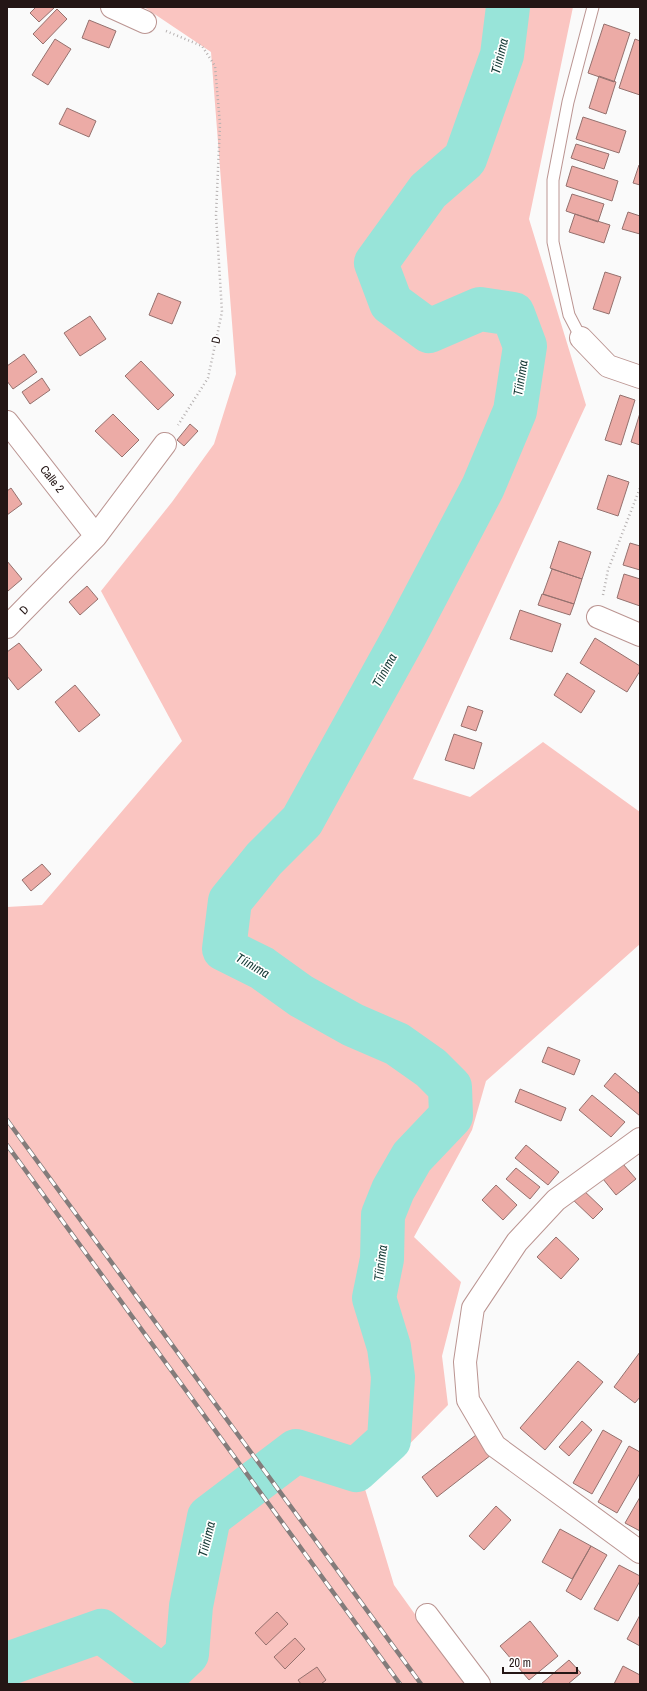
<svg xmlns="http://www.w3.org/2000/svg" width="647" height="1691" viewBox="0 0 647 1691" font-family="'Archivo Narrow',sans-serif">
	<style>
		.green { fill: #fac5c1 }
		.lines { fill: none; stroke-linecap: round; stroke-linejoin: round }
		.river { stroke: #98e4d9; stroke-width: 44 }
		.building { fill: #ecaba6; stroke: #95716e }
		.service-casing { stroke: #bb9592; stroke-width: 13 }
		.minor-casing { stroke: #bb9592; stroke-width: 24 }
		.path { stroke: #b5b0b0; stroke-width: 2.5; stroke-dasharray: 1 3; stroke-linecap: butt }
		.service { stroke: #fff; stroke-width: 11 }
		.minor { stroke: #fff; stroke-width: 22 }
		.rail-casing { stroke: #837c7b; stroke-width: 4.5 }
		.rail { stroke: #fff; stroke-width: 3; stroke-dasharray: 9; stroke-linecap: butt }
		.labels { text-anchor: middle; stroke-width: 3.5; stroke-linejoin: round; paint-order: stroke }
		.street-label { font-size: 12px; fill: #241615; stroke: #fff }
		.water-label { font-size: 13px; font-style: italic; fill: #113632; stroke: #fff }
	</style>
	<rect width="100%" height="100%" fill="#fafafa"/>
	<path class="green" d="M144 7H573L529 219 586 405 413 779 470 797 543 742 640 812V944L486 1081 472 1130 414 1237 461 1282 442 1356 448 1405 365 1489 394 1585 465 1684H7V907L42 905 182 741 101 591 172 502 214 444 236 374 211 52Z"/>
	<g class="lines">
		<path class="river" d="M7 1664 101 1631 163 1677 187 1654 191 1606 209 1517 296 1451 356 1470 389 1440 393 1377 389 1347 374 1298 382 1259 383 1215 393 1190 412 1157 451 1116 450 1087 431 1068 397 1044 353 1025 301 996 262 968 224 949 230 901 264 859 302 821 405 635 483 487 515 411 525 346 513 314 480 309 429 331 391 303 376 263 428 191 465 159 502 55 508 7"/>
	</g>
	<path class="building" d="M36 7H55L39 22 30 13Z
		M57 9 67 19 43 44 33 34Z
		M89 20 116 31 109 48 82 38Z
		M604 24 630 33 614 82 588 73Z
		M55 39 71 49 48 85 32 75Z
		M635 39 640 41V95L619 88Z
		M599 76 616 82 606 114 589 108Z
		M67 108 96 121 89 137 59 124Z
		M583 117 626 131 619 153 576 139Z
		M576 144 609 154 604 169 571 158Z
		M639 165 640 166V185L633 183Z
		M572 166 618 181 612 201 566 186Z
		M572 194 604 204 598 222 566 211Z
		M628 212 640 216V234L622 229Z
		M575 214 610 225 604 243 569 232Z
		M605 272 621 277 609 314 593 309Z
		M158 293 181 302 172 324 149 315Z
		M90 316 106 339 80 356 64 333Z
		M24 354 37 372 13 389 7 381V366Z
		M141 361 174 395 158 410 125 376Z
		M42 378 50 390 30 404 22 392Z
		M620 395 635 400 621 445 605 440Z
		M640 413V445L631 442Z
		M113 414 139 440 122 457 95 431Z
		M190 424 198 431 184 446 177 440Z
		M608 475 629 482 618 516 597 509Z
		M11 488 22 504 7 515V491Z
		M559 541 591 552 582 579 550 568Z
		M630 543 640 546V570L623 565Z
		M7 561 22 579 8 591 7 590Z
		M552 569 582 579 574 604 543 594Z
		M624 574 640 579V606L617 598Z
		M87 586 98 599 80 615 69 602Z
		M542 594 574 604 570 615 538 605Z
		M520 610 561 624 552 652 510 639Z
		M595 638 640 666V671L627 692 580 663Z
		M19 643 42 670 18 690 7 676V652Z
		M567 673 595 691 581 713 554 695Z
		M75 685 100 715 79 732 55 702Z
		M468 706 483 711 476 731 461 726Z
		M454 734 482 743 474 769 445 760Z
		M42 864 51 874 31 891 22 880Z
		M548 1047 580 1060 574 1075 542 1062Z
		M615 1073 640 1094V1116L604 1086Z
		M520 1089 566 1108 561 1121 515 1102Z
		M592 1095 625 1122 611 1137 579 1110Z
		M526 1145 559 1172 548 1185 515 1158Z
		M623 1164 636 1179 616 1195 603 1179Z
		M516 1168 540 1187 530 1199 506 1179Z
		M496 1185 517 1205 503 1220 482 1200Z
		M580 1187 603 1209 593 1219 570 1197Z
		M556 1237 579 1259 561 1279 537 1257Z
		M640 1352V1397L635 1403 614 1387Z
		M578 1361 603 1382 545 1450 520 1428Z
		M582 1421 592 1430 569 1456 559 1447Z
		M603 1430 622 1441 592 1494 573 1483Z
		M476 1435 491 1455 437 1497 422 1477Z
		M629 1446 640 1452V1473L617 1513 598 1502Z
		M640 1497V1531L625 1523Z
		M496 1506 511 1520 484 1550 469 1536Z
		M560 1529 591 1546 572 1579 542 1562Z
		M591 1546 607 1555 581 1600 566 1591Z
		M619 1565 640 1576V1581L618 1621 594 1609Z
		M277 1612 288 1624 266 1645 255 1633Z
		M640 1615V1646L627 1639Z
		M530 1621 558 1656 529 1680 500 1646Z
		M295 1638 305 1649 285 1669 274 1657Z
		M569 1660 581 1673 568 1684H541Z
		M623 1666 640 1675V1684H614Z
		M317 1667 326 1680 321 1684H301L298 1680Z"/>
	<g class="lines">
		<defs>
			<path id="service" d="M581 338 569 315 553 242V180L568 102 593 7"/>
			<path id="minor" d="M112 7 145 22
				M581 338 608 366 640 377
				M7 422 96 536
				M598 617 640 635
				M7 627 96 536 165 444
				M640 1139 556 1200 517 1242 473 1308 465 1362 468 1400 495 1446 640 1552
				M427 1615 479 1684"/>
		</defs>
		<use href="#service" class="service-casing"/>
		<use href="#minor" class="minor-casing"/>
		<path class="path" d="M166 31 202 46 215 66 220 124 216 215 222 312 208 378 178 425
			M603 595 608 570 640 488"/>
		<use href="#service" class="service"/>
		<use href="#minor" class="minor"/>
		<defs>
			<path id="rail" d="M7 1120 421 1684
				M7 1145 400 1684"/>
		</defs>
		<use href="#rail" class="rail-casing"/>
		<use href="#rail" class="rail"/>
	</g>
	<g class="labels">
		<g class="street-label">
			<text transform="translate(216 340) rotate(-78)" y="4">D</text>
			<text transform="translate(52 479) rotate(52)" y="4">Calle 2</text>
			<text transform="translate(24 610) rotate(-46)" y="4">D</text>
		</g>
		<g class="water-label">
			<text transform="translate(499 56) rotate(-76)" y="5">Tíinima</text>
			<text transform="translate(520 378) rotate(-81)" y="5">Tíinima</text>
			<text transform="translate(384 670) rotate(-61)" y="5">Tíinima</text>
			<text transform="translate(253 965) rotate(30)" y="5">Tíinima</text>
			<text transform="translate(380 1263) rotate(-83)" y="5">Tíinima</text>
			<text transform="translate(206 1539) rotate(-76)" y="5">Tíinima</text>
		</g>
	</g>
	<rect width="647" height="1691" fill="none" stroke="#241615" stroke-width="16"/>
	<path d="M503 1667v6h74v-6" fill="none" stroke="#241615" stroke-width="2"/>
	<text x="509" y="1667" font-size="12" fill="#241615" stroke="#ffffff" stroke-width="3" paint-order="stroke">20 m</text>
</svg>
